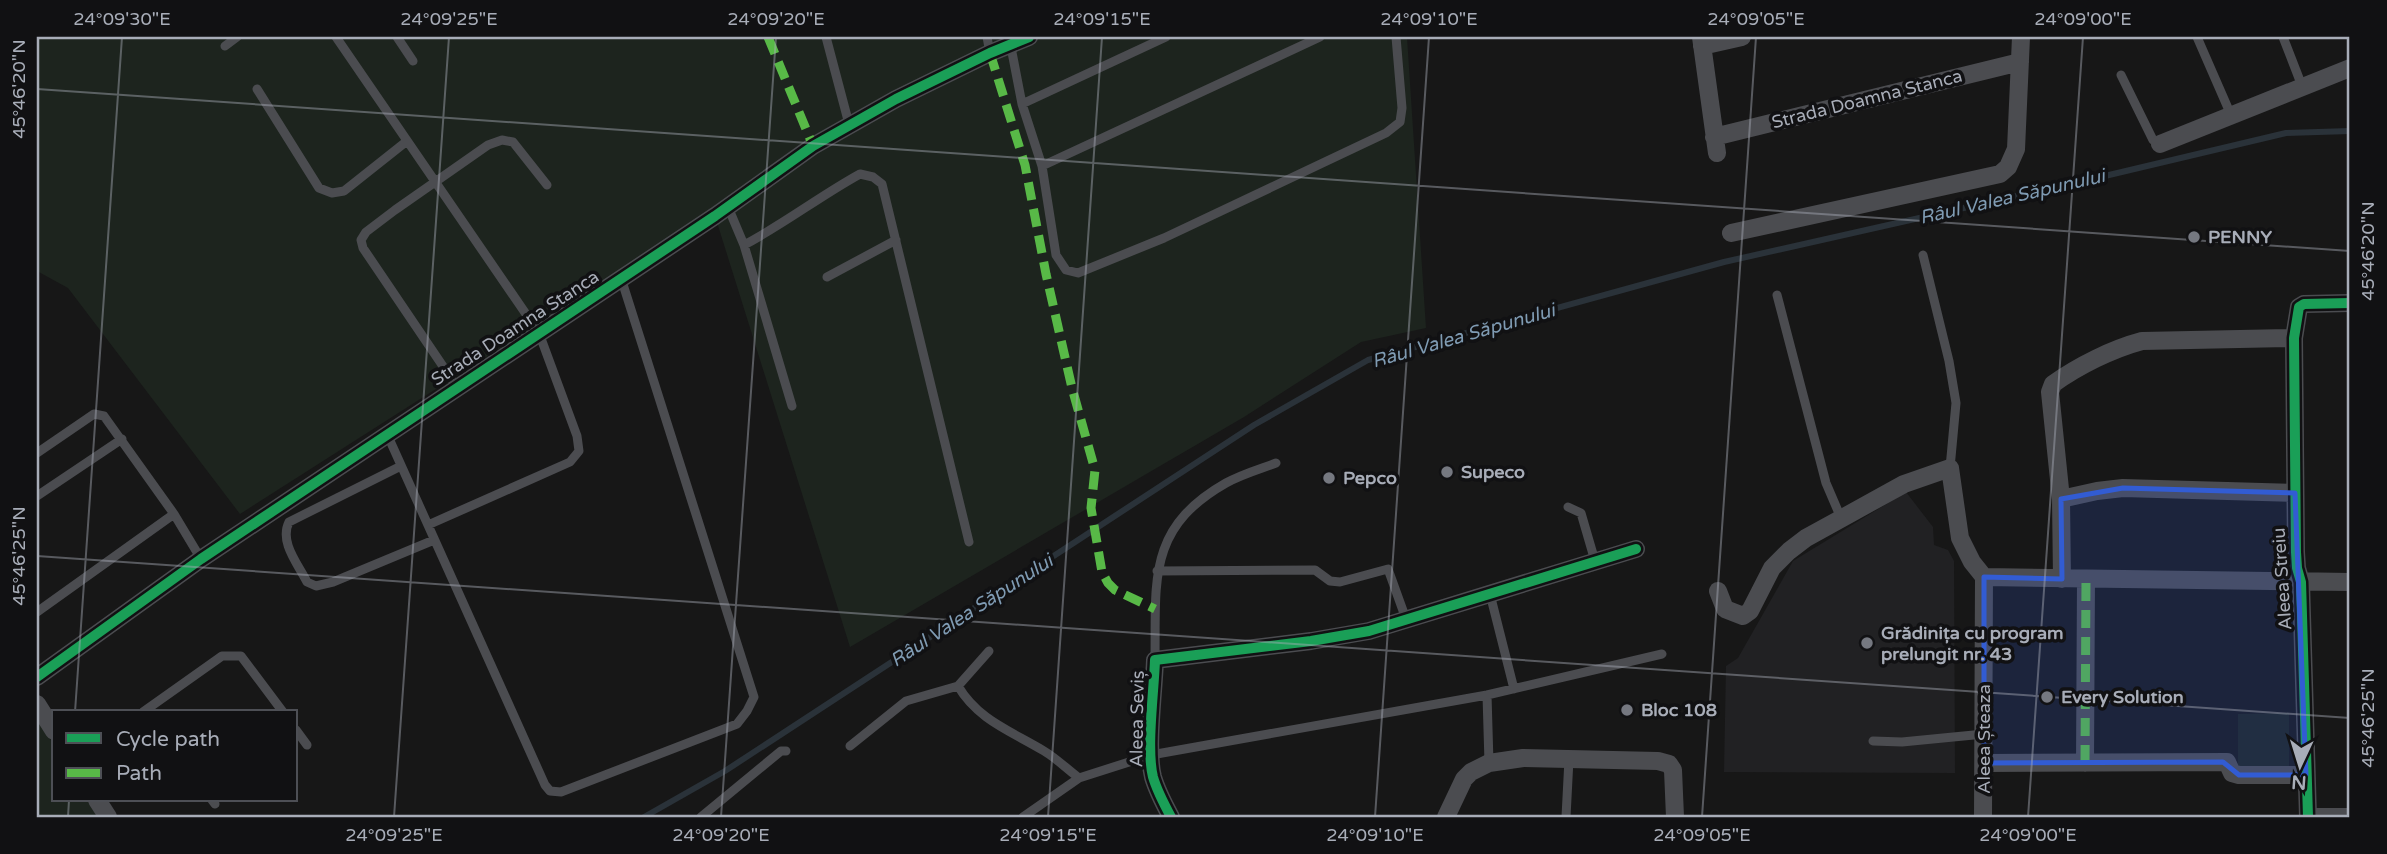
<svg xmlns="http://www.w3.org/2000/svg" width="2387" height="854" viewBox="0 0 2387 854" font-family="'Varela Round',sans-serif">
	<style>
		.built { fill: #212123 }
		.green { fill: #1d241e }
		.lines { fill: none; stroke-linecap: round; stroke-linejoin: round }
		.stream { stroke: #2a3239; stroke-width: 6 }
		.service { stroke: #4b4c50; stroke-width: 9 }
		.minor { stroke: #4b4c50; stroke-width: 18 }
		.quiet { stroke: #58b947; stroke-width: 9; stroke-dasharray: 18 9; stroke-linecap: butt }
		.cycleway-casing { stroke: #111113; stroke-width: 15 }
		.cycleway { stroke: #1a9f57; stroke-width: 10 }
		.marked { fill: #325cd3; fill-opacity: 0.2; stroke: #325cd3; stroke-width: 5; stroke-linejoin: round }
		.ticks { fill: none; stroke: #a8adb8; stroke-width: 2; stroke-opacity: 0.45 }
		.poi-dot { fill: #757880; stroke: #111113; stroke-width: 2.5 }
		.labels { text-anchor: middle; stroke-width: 7; stroke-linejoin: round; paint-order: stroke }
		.street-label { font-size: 18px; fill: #a8adb8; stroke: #111113 }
		.poi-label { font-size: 18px; font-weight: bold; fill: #a8adb8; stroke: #111113; text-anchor: start }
		.water-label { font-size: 19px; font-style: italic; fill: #7f9bb3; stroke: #111113 }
		.neatline { fill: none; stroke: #a8adb8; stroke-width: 2.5 }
		.ticks-label { font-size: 18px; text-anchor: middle; fill: #a8adb8 }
	</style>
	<rect width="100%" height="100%" fill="#171717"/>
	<path class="built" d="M1906 492 1933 527 1934 545 1948 550 1954 561 1955 773 1724 772 1726 666 1738 658 1793 561Z"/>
	<path class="green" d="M37 37H1407L1426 328 1361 342 1244 417 850 647 715 216 643 257 240 514 68 288 37 271Z
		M2289 713V769H2238V714Z
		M37 718 54 745V800H89L100 817H37Z"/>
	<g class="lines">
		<path class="stream" d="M644 817 725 771 1254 425 1368 360 1724 262 2088 180 2286 133 2350 131"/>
		<path class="service" d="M336 37 539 333 577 436 579 451 570 462 428 525
			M397 37 413 61
			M826 37 849 124
			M987 37 990 53
			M2197 37 2231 115
			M2283 37 2302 86
			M1010 42 1022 104 1042 166 1056 255 1066 270 1078 273 1164 238 1386 133 1400 122 1402 108 1396 37
			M225 46 237 37
			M2121 75 2153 140 2160 144
			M257 89 319 188 332 193 344 191 407 141
			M1022 104 1166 37
			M1042 166 1320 37
			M728 207 744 245 792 406
			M744 245C784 224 820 196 860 174L873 177 882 184 969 542
			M1923 255 1949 361 1956 403 1950 468
			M827 277 896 240
			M1777 295 1826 483 1841 518
			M457 387 363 248 361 240 366 232 395 210 488 145 502 140 513 142 547 185
			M387 434 545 785 550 791 561 792 737 724 747 711 754 697 621 278
			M37 453 94 414 104 416 174 514 201 559
			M401 466 289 522C279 542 298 564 307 582L316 586 333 582 434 540
			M37 496 122 439
			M1568 507 1581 513 1595 561
			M1157 571 1315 570 1330 581 1340 582 1388 569 1406 619
			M1490 594 1514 689
			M37 612 174 514
			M1155 660C1156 580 1147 528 1226 483 1242 474 1260 469 1276 463
			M958 686C978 720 1011 731 1044 751 1056 758 1067 769 1079 778
			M1487 695 1489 763
			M143 712 222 656H241L283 712
			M296 730 307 745
			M1873 741 1902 742 1984 734
			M850 746 906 701 958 686 989 651
			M212 800 215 804
			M701 817 781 751H786
			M1023 817 1079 778 1151 755 1487 695 1662 654
			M1566 817 1569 759"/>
		<path class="minor" d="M1701 37 1717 153
			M1702 46 1742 37
			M1714 137 2020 62
			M2160 144 2350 68
			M1731 233 2000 174 2008 167 2016 149 2021 37
			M2061 499 2097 491 2123 488 2295 493
			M1984 577 2350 582
			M2062 579 2061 499 2050 392 2053 384C2078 366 2112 349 2142 341L2294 338
			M1718 591 1725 609 1743 616 1750 611 1772 568 1789 551 1806 538 1904 484 1950 468 1960 538 1972 562 1984 577
			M37 677 201 559 715 216 813 146 896 99 990 53 1029 37
			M37 704 54 731
			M1984 763 2227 762 2232 773 2239 775H2306
			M2085 763 2086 579
			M97 800 108 817
			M1171 817C1164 804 1157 791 1153 777 1146 749 1154 691 1155 660L1311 641 1369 631 1636 549
			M1446 817 1464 779 1471 772 1489 763 1523 758 1658 761 1669 764 1673 770 1675 817
			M1983 817 1984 577
			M2308 817 2301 582 2297 568 2296 552 2294 338 2299 307 2304 304 2350 303
			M2308 817H2350"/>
		<path class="quiet" d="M768 37 813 146
			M990 53 1025 165 1046 274 1072 388 1095 470 1091 508 1102 572 1108 583 1115 590 1155 609
			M2085 763 2086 579"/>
		<defs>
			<path id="cycleway" d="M37 677 201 559 715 216 813 146 896 99 990 53 1029 37
				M1171 817C1164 804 1157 791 1153 777 1146 749 1154 691 1155 660L1311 641 1369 631 1636 549
				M2308 817 2301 582 2297 568 2296 552 2294 338 2299 307 2304 304 2350 303"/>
		</defs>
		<use href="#cycleway" class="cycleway-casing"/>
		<use href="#cycleway" class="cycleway"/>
	</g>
	<path class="marked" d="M2123 488 2295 493 2306 775H2239L2223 762 1984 763V577L2062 579 2061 499Z"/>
	<path class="ticks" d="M37 89 2350 251M37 556 2350 718M75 712 122 37M68 817 69 800M394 817 449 37M721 817 776 37M1048 817 1102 37M1375 817 1429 37M1702 817 1756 37M2028 817 2083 37"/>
	<g class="poi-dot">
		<circle cx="2194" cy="237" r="7"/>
		<circle cx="1447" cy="472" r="7"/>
		<circle cx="1329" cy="478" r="7"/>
		<circle cx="1867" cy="643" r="7"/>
		<circle cx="2047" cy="697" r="7"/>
		<circle cx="1627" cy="710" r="7"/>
	</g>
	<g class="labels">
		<g class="street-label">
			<text transform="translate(1867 99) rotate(-14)" y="6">Strada Doamna Stanca</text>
			<text transform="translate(515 328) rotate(-33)" y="6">Strada Doamna Stanca</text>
			<text transform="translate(2282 579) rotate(-94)" y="6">Aleea Streiu</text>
			<text transform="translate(1137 719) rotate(-89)" y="6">Aleea Seviș</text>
			<text transform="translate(1984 739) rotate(-90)" y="6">Aleea Șteaza</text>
		</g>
		<g class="poi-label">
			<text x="2208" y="243">PENNY</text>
			<text x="1461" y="478">Supeco</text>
			<text x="1343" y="484">Pepco</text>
			<text x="1881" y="639">Grădinița cu program<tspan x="1881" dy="21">prelungit nr. 43</tspan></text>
			<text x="2061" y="703">Every Solution</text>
			<text x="1641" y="716">Bloc 108</text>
		</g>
		<g class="water-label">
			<text transform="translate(2012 196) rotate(-13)" y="7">Râul Valea Săpunului</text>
			<text transform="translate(1463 335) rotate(-16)" y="7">Râul Valea Săpunului</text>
			<text transform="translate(971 610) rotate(-33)" y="7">Râul Valea Săpunului</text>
		</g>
	</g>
	<rect width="2387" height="854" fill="none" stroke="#111113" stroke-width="77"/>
	<rect x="52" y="710" width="245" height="91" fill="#111113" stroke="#4d4f55" stroke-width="2"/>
	<rect x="66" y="733" width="35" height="10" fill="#1a9f57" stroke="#4d4f55" stroke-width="2"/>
	<text x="116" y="746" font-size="21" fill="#a8adb8">Cycle path</text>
	<rect x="66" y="768" width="35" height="10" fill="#58b947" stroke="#4d4f55" stroke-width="2"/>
	<text x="116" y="780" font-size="21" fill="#a8adb8">Path</text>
	<g transform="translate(2300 766) rotate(184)" stroke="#111113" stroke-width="5" paint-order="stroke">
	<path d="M0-5L12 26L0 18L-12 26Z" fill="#a8adb8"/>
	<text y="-10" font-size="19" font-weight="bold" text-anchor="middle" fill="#a8adb8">N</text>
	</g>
	<rect x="38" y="38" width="2310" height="778" class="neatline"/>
	<g class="ticks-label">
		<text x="122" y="25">24°09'30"E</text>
		<text x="449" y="25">24°09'25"E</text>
		<text x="776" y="25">24°09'20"E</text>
		<text x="1102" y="25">24°09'15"E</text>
		<text x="1429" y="25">24°09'10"E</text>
		<text x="1756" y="25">24°09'05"E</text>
		<text x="2083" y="25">24°09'00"E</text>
		<text transform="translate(19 89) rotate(-90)" y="6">45°46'20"N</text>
		<text transform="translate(2368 251) rotate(-90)" y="6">45°46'20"N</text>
		<text transform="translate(19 556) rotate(-90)" y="6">45°46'25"N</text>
		<text transform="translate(2368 718) rotate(-90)" y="6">45°46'25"N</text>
		<text x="394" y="841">24°09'25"E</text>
		<text x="721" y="841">24°09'20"E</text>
		<text x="1048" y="841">24°09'15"E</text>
		<text x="1375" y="841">24°09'10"E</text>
		<text x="1702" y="841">24°09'05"E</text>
		<text x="2028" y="841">24°09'00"E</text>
	</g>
</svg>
